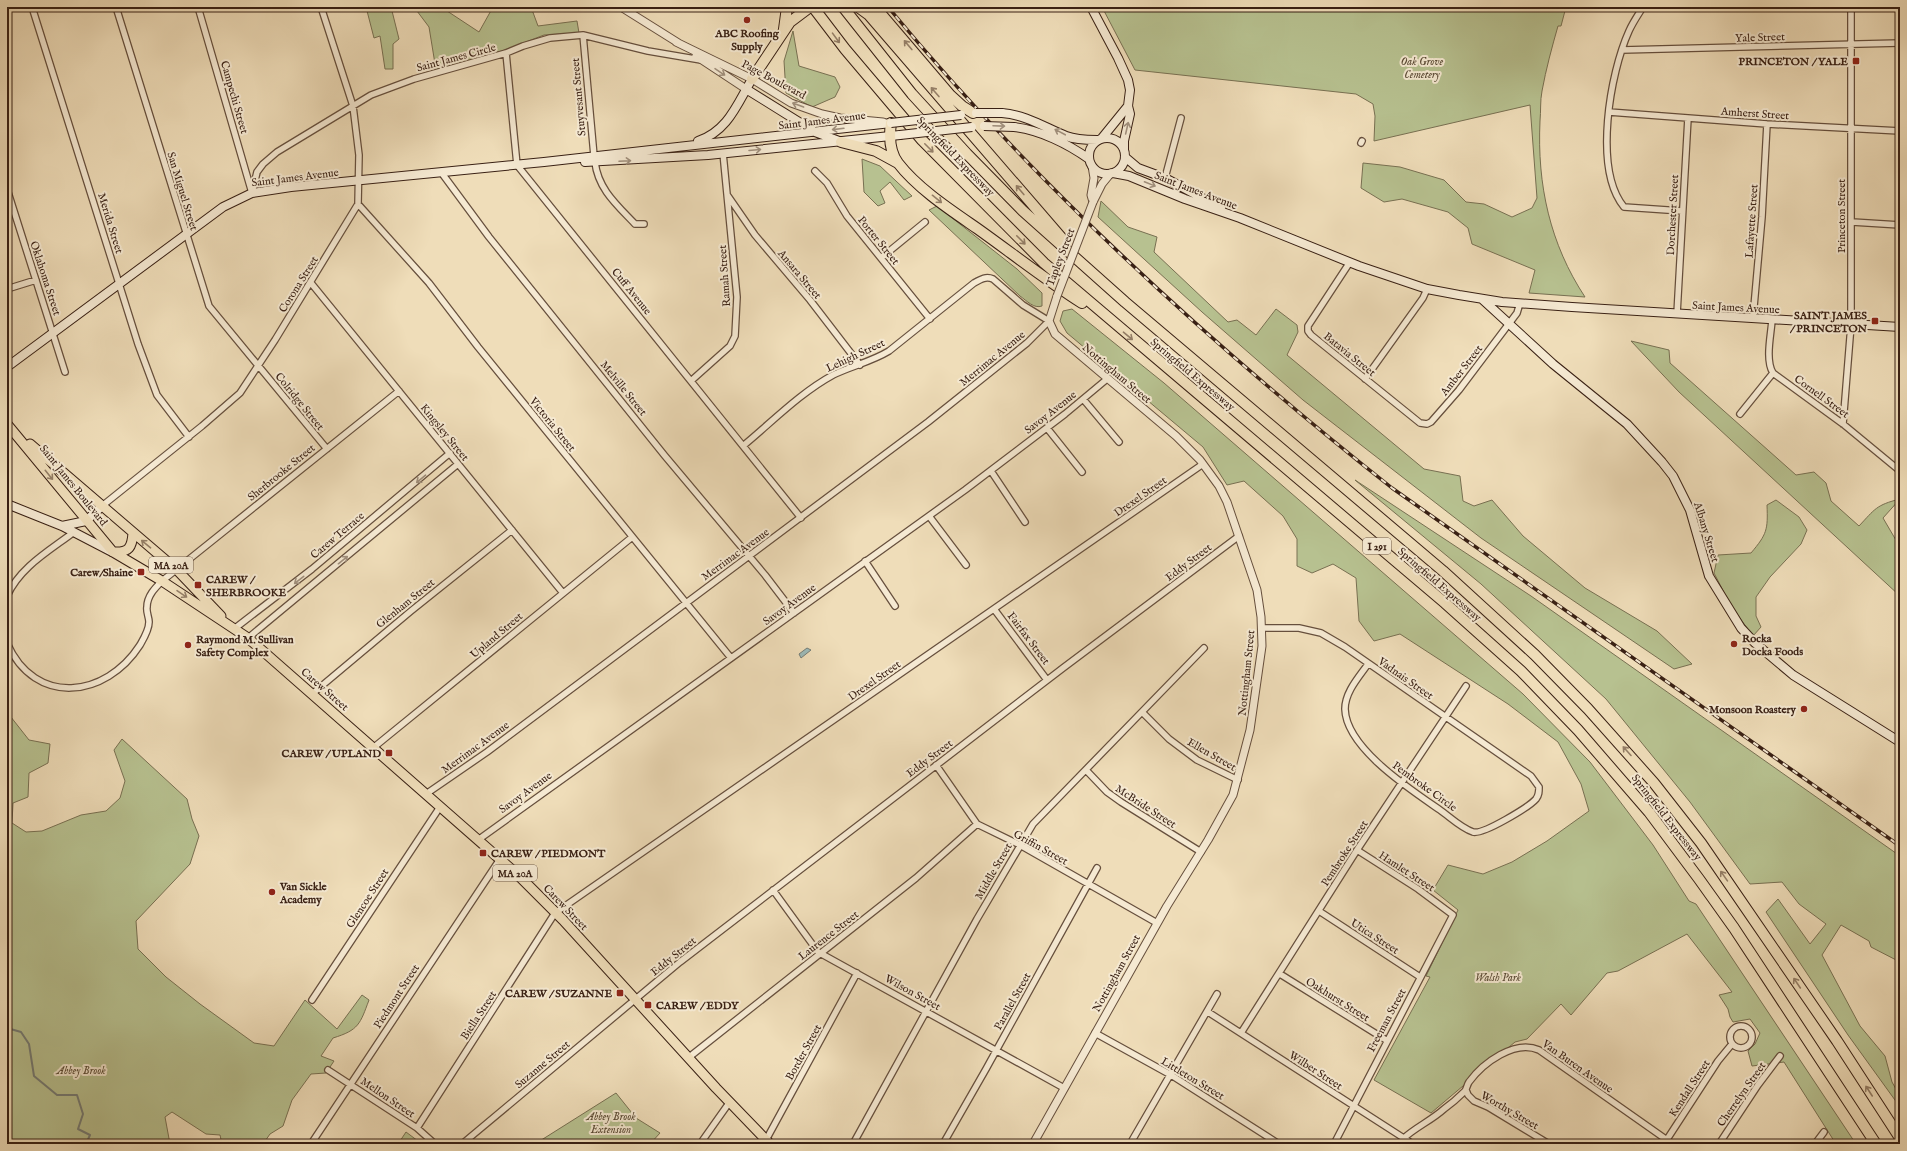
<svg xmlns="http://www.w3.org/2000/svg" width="1907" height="1151" viewBox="0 0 1907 1151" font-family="'IM FELL English',serif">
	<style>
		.green { fill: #b7c190; stroke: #787052 }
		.water { fill: #9cbab8; stroke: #747c76 }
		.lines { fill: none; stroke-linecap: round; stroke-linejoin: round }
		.stream { stroke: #747c76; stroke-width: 2 }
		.minor-casing { stroke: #664f3d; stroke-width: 8 }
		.tertiary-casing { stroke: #664f3d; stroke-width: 9 }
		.secondary-casing { stroke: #392014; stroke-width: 10 }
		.primary-casing { stroke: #392014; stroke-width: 11 }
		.motorway-casing { stroke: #392014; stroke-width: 12 }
		.minor { stroke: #f5e9d2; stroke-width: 5.5 }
		.tertiary { stroke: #f5e9d2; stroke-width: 7 }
		.secondary { stroke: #f5e9d2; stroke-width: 8 }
		.primary { stroke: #efddb9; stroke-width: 9 }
		.motorway { stroke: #efddb9; stroke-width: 10 }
		.rail-casing { stroke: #392014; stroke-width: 3.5 }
		.rail { stroke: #f5e9d2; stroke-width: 2; stroke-dasharray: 6; stroke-linecap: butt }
		.tertiary-bridge-casing { stroke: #664f3d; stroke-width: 9; stroke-linecap: butt }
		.secondary-bridge-casing { stroke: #392014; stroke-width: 10; stroke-linecap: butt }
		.tertiary-bridge { stroke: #f5e9d2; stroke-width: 7 }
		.secondary-bridge { stroke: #f5e9d2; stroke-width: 8 }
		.oneway { stroke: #947e66 }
		.oneway2 { stroke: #a08f7c }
		.poi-dot { fill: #8f2418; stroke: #f5e9d2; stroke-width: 1.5 }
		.labels { text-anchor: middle; stroke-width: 4; stroke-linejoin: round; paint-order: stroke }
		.shield { fill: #f5e9d2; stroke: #715c4d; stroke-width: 1 }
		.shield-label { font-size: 10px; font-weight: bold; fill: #392014 }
		.poi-label { font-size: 11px; font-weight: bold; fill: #392014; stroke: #f5e9d2; text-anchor: end }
		.street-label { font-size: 11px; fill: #392014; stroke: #f5e9d2 }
		.park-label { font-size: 11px; font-style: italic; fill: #584833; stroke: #f5e9d2 }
	</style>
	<rect width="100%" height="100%" fill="#efddb9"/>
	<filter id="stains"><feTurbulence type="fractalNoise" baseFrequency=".005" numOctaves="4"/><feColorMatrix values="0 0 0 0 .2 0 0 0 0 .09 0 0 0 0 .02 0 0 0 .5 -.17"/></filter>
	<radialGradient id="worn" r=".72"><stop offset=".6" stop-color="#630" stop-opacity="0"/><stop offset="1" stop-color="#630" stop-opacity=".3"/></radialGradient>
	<path class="green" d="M366 7H391L399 39 393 44V69H385L380 36 374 38Z
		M414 7H441L479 32 493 7H531L538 26 577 21 579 33 544 35 505 50 436 70 429 27Z
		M1102 7H1566L1561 26H1558C1552 47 1546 69 1542 91 1540 101 1541 111 1540 121 1537 185 1550 244 1585 297L1529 293 1535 270 1472 244 1468 228 1448 212 1402 199 1384 202 1361 188 1363 163 1400 167 1444 180 1466 202 1484 204 1512 217 1532 208 1537 198 1530 105 1374 141 1375 116 1373 104 1356 94 1135 70Z
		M793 31 799 66 835 77 840 87 835 97 812 107 786 93 784 61Z
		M862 159 880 166 912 196 904 200 890 182 880 191 885 203 878 206 864 192Z
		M1101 201 1128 227 1157 237 1154 252 1228 322 1237 320 1256 335 1276 309 1297 325 1298 332 1287 355 1424 469 1460 476 1463 501 1474 506 1492 500 1523 536 1585 588 1657 631 1692 664 1674 669 1481 538 1303 400 1202 312 1098 217Z
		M937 206 1017 269 1042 293V306C1034 309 1027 301 1020 296L929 210Z
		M1072 309 1164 383 1523 694 1590 762 1653 845 1689 901 1696 904 1856 1144H1836L1784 1062 1752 1066 1748 1051 1755 1044 1760 1033 1750 1019 1733 1022 1730 1017 1728 1009 1719 995 1732 992 1687 934 1618 971 1607 973 1571 1015 1561 1004 1527 1039 1515 1042 1431 1113 1374 1080 1430 977 1426 976 1458 910 1433 890 1448 865 1483 874 1512 862 1547 841 1589 811 1581 784 1558 742 1508 704 1400 634 1374 641 1359 621 1356 578 1333 564 1312 573 1297 566V539L1283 516 1244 481 1227 485 1203 447 1067 333 1060 321 1063 311Z
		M1631 341 1669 350 1670 363 1796 475 1814 472 1826 483 1831 501 1859 526C1875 509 1876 505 1900 499L1883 518 1900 547 1896 556 1897 566 1900 565V596L1679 392Z
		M1355 480 1531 596 1900 856V962L1871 947 1869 941 1841 925 1822 955 1860 1026 1885 1056 1892 1082 1900 1096V1107L1848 1035 1766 912 1778 899 1810 944 1826 924 1799 904 1782 882 1750 884 1690 802 1606 699 1481 584Z
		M1776 500 1799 517 1807 530 1801 544 1770 577 1756 597V616L1761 627 1753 636 1731 606 1714 573 1718 555 1751 553C1767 534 1768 530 1767 505Z
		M7 712 29 740 50 744 48 763 29 773 28 797 13 803 12 823 26 832 42 831 81 815 106 811 120 798 125 781 114 750 122 739 187 799 192 819 199 836 190 864 136 921 138 949 166 977 200 1004 254 1043 274 1046 305 1000 337 1029 362 995 369 1000C360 1024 359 1030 333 1038L321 1056 334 1061 326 1073 311 1074 292 1100 283 1126 270 1134 263 1144H222L220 1135 206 1134 172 1112 165 1117 170 1144H7Z
		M616 1093 636 1118 660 1133 650 1144H535Z
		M406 1132 422 1144H398Z"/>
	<path class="water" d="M807 648 811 650 801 658 799 654Z"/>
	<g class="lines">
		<path class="stream" d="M7 1028 21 1032 29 1044 34 1076 57 1095H77L83 1114 78 1129 90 1135 86 1144"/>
		<defs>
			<path id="minor" d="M32 7 138 344 157 395 189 437
				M116 7 209 306 327 449
				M198 7 252 193
				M1643 7C1638 15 1633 22 1629 31 1610 73 1593 169 1624 207L1682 211
				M583 35 594 156
				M1622 50 1900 43
				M506 53 517 165 801 518
				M1609 112 1767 124 1900 131
				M1361 143 1362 141
				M595 162C598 189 617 205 635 224H644
				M815 171 827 183 847 216 930 319
				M441 172 489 237 665 456 765 575 794 613
				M1165 178 1181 118
				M7 189 65 372
				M252 193 257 172 263 164 277 152 371 95 414 79 506 53 523 46 550 38 583 35 648 51 701 60
				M728 196 755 235 810 300 860 365
				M358 204 429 283 478 347 731 658
				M1852 222 1900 225
				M881 258 925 222
				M1350 262 1308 326V331L1311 335 1420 423 1427 424 1431 422 1459 390 1517 313 1520 303
				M311 283 563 593
				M7 289 36 280
				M1677 314 1688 118
				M1753 318 1762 217 1767 124
				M1772 320C1771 335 1765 360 1773 373L1843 424 1900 471
				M1365 379 1423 298 1427 289
				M692 380 730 346 735 336 737 297 723 153
				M1083 399 1119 442
				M1740 414 1773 373
				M1843 424 1851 325V7
				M1047 428 1082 472
				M991 471 1025 522
				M102 506 202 426 240 393 275 340 358 204 359 155 353 106 321 7
				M929 516 966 565
				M865 561 895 606
				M7 596C20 567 49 551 74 532
				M994 609 1047 680
				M1262 628H1299L1321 633 1345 647 1531 776 1539 787C1539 792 1539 795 1536 799 1529 807 1483 835 1473 832 1461 828 1450 817 1440 810 1411 790 1346 748 1345 709 1345 692 1359 677 1368 664
				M234 629 312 569 450 453
				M248 638 458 464
				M7 643C35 707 106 698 140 645 144 638 149 630 149 622 149 617 146 612 147 607 147 596 155 588 162 581L399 391
				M312 694 411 611 512 530
				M1142 712 1169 739 1197 760 1238 780
				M373 748 631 538
				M936 765 977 824 1020 845 1157 923
				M1086 770 1107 792 1121 802 1201 852
				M426 794 487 752 928 422 1027 343 1049 321 1023 305 993 279C986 276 981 279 974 283L889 351C871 362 851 366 833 375 800 393 772 422 744 445
				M478 840 965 490 1065 414 1107 379
				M773 890 818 952 1064 1088
				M1319 911 1420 977
				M1280 974 1386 1040
				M312 1000 440 807
				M1208 1012 1413 1144
				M1730 1037a11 11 0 1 1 22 0a11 11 0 1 1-22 0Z
				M1095 1033 1171 1075 1279 1144
				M1241 1033 1357 850 1466 686
				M688 1058 916 878 977 824
				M328 1070 417 1128 435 1144
				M1466 1090 1468 1095 1474 1101 1488 1107 1549 1144
				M417 1128 555 913 1203 464
				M1404 1138C1416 1127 1432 1120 1444 1109 1451 1104 1459 1097 1465 1091 1467 1088 1467 1085 1469 1082 1483 1063 1515 1039 1539 1050L1667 1140
				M766 1140 857 973
				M311 1144 500 859
				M462 1144 680 962 1063 668 1239 536
				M700 1144 729 1103
				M853 1144 977 919 1033 824 1204 648
				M943 1144 986 1069 1097 868
				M1130 1144 1217 994
				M1334 1144 1453 915 1418 889 1357 850
				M1664 1144 1718 1061 1732 1044
				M1719 1144 1758 1085 1780 1056
				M1815 1144 1824 1132"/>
			<path id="tertiary" d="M621 7 680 44
				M676 42 752 79 791 103 822 114 840 118 883 122
				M696 56 746 89
				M1092 166 1094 178 1091 195 1093 202
				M1093 202 1102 184 1111 173
				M1033 1144 1167 906 1208 840 1233 795 1250 730 1262 646 1261 617 1257 590 1227 502 1219 486 1200 460 1176 436 1055 334 1049 321 1057 296"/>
			<path id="secondary" d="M1091 7 1118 58 1128 80 1130 90 1128 106 1130 114 1124 141V150
				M746 89 815 132 839 141
				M1002 113C1026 115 1044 127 1066 136 1076 140 1087 140 1097 140
				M1014 127C1040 130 1068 144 1089 159
				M1102 138 1128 106
				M1089 156a18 18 0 1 1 36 0a18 18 0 1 1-36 0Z
				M698 141C728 131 737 104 752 79
				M1125 157 1138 168 1165 178 1221 208
				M585 162 708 155 900 135
				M1113 173 1129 176 1185 199 1240 218 1359 266 1427 289 1459 295 1502 302 1572 307 1900 327
				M1482 299 1553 364 1627 424 1662 462 1673 476 1690 510 1709 576 1741 628 1755 643 1793 675 1900 742
				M7 367 223 207 252 193 291 187 544 162 891 123
				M7 504 62 526 112 552
				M62 526 86 521 102 506"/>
			<path id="primary" d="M7 424 113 552 162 581 248 638 519 876 563 920 716 1088 770 1144
				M30 444 177 570 221 616
				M114 552C129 553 132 547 133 533"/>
			<path id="motorway" d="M813 7 845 49 922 140 1044 263 1445 603 1521 671 1578 730 1649 812 1699 879 1734 928 1876 1144
				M843 7 912 94 967 154 1023 211 1125 302 1443 571 1535 655 1588 709 1654 783 1701 843 1837 1041 1900 1138
				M858 7 869 15 1065 242
				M875 7 950 95 962 106 973 113
				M784 29 787 7
				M752 79 790 22 810 7
				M891 123C889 137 889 151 898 163 918 189 952 211 978 229 1013 254 1046 280 1082 303
				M841 142 876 151 898 163"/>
		</defs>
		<use href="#minor" class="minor-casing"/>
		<use href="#tertiary" class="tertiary-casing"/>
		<use href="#secondary" class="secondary-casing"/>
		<use href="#primary" class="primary-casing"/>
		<use href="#motorway" class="motorway-casing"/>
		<use href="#minor" class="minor"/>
		<use href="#tertiary" class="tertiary"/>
		<use href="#secondary" class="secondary"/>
		<use href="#primary" class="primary"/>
		<use href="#motorway" class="motorway"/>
		<defs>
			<path id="rail" d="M888 7C1036 186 1210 344 1392 488L1900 846"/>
		</defs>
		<use href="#rail" class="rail-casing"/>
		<use href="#rail" class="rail"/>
		<defs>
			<path id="tertiary-bridge" d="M1057 296 1093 202"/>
			<path id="secondary-bridge" d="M976 113H1002
				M891 123 961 115
				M984 126 1014 127
				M900 135 972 127"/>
		</defs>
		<use href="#tertiary-bridge" class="tertiary-bridge-casing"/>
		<use href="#secondary-bridge" class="secondary-bridge-casing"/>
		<use href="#tertiary-bridge" class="tertiary-bridge"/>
		<use href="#secondary-bridge" class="secondary-bridge"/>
	</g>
	<defs><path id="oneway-shaft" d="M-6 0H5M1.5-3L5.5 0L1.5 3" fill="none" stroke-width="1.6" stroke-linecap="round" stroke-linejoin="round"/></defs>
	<g class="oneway">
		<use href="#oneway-shaft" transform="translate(836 38) rotate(54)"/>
		<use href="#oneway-shaft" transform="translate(908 45) rotate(-130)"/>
		<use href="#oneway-shaft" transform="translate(935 92) rotate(-131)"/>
		<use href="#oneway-shaft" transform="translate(929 148) rotate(45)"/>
		<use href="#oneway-shaft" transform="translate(1020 190) rotate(-130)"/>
		<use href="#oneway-shaft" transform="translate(937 199) rotate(39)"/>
		<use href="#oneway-shaft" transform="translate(1021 240) rotate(45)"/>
		<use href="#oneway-shaft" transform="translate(1128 336) rotate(40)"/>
		<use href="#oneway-shaft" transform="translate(49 475) rotate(51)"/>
		<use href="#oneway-shaft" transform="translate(146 544) rotate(-140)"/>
		<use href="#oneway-shaft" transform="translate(182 594) rotate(34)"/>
		<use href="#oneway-shaft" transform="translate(1627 751) rotate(-132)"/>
		<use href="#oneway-shaft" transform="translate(1724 876) rotate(-125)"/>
		<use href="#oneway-shaft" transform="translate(1797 983) rotate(-124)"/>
		<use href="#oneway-shaft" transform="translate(1869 1091) rotate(-123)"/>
	</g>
	<g class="oneway2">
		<use href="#oneway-shaft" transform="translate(720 72) rotate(34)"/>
		<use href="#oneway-shaft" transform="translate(798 105) rotate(-160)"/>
		<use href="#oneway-shaft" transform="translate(999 126) rotate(2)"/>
		<use href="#oneway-shaft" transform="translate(1127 128) rotate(-77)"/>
		<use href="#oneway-shaft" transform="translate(838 129) rotate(173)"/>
		<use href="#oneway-shaft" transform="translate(1060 132) rotate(-152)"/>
		<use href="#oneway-shaft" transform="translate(755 150) rotate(-5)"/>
		<use href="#oneway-shaft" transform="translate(625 161) rotate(-3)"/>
		<use href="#oneway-shaft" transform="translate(1150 184) rotate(22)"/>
		<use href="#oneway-shaft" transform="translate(421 479) rotate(140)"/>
		<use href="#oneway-shaft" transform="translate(343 560) rotate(-39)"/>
		<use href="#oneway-shaft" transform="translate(299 580) rotate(142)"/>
	</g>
	<g class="poi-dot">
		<circle cx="747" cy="20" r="4"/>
		<rect x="1852" y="57" width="8" height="8" rx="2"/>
		<rect x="1871" y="317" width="8" height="8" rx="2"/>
		<rect x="137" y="568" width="8" height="8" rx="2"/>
		<rect x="194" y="581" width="8" height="8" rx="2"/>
		<circle cx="1734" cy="644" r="4"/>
		<circle cx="188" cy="645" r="4"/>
		<circle cx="1804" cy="709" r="4"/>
		<rect x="385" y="749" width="8" height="8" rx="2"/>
		<rect x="479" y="849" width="8" height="8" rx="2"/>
		<circle cx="272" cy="892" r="4"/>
		<rect x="616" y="989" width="8" height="8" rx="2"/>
		<rect x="644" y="1001" width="8" height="8" rx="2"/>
	</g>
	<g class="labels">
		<g class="shield">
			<rect x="1363" y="538" width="28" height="16" rx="3"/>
			<rect x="149" y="557" width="44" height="16" rx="3"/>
			<rect x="493" y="865" width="44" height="16" rx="3"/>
		</g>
		<g class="shield-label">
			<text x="1377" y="550">I 291</text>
			<text x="171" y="569">MA 20A</text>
			<text x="515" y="877">MA 20A</text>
		</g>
		<g class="poi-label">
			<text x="747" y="37" text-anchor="middle">ABC Roofing<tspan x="747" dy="13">Supply</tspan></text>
			<text x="1848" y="65">PRINCETON / YALE</text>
			<text x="1867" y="319">SAINT JAMES<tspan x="1867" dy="13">/ PRINCETON</tspan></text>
			<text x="133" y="576">Carew/Shaine</text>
			<text x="206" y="583" text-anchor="start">CAREW /<tspan x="206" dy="13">SHERBROOKE</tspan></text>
			<text x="1742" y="642" text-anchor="start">Rocka<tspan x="1742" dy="13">Docka Foods</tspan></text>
			<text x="196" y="643" text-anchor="start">Raymond M. Sullivan<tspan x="196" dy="13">Safety Complex</tspan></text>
			<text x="1796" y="713">Monsoon Roastery</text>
			<text x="381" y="757">CAREW / UPLAND</text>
			<text x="491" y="857" text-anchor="start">CAREW / PIEDMONT</text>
			<text x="280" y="890" text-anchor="start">Van Sickle<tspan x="280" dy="13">Academy</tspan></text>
			<text x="612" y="997">CAREW / SUZANNE</text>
			<text x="656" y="1009" text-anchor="start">CAREW / EDDY</text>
		</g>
		<g class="street-label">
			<text transform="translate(1760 37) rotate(-2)" y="4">Yale Street</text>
			<text transform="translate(456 57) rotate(-15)" y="4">Saint James Circle</text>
			<text transform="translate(774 79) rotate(28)" y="4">Page Boulevard</text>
			<text transform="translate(235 97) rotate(74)" y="4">Campechi Street</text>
			<text transform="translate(578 97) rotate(-95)" y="4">Stuyvesant Street</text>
			<text transform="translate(1755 113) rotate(4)" y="4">Amherst Street</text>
			<text transform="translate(822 120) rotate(-7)" y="4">Saint James Avenue</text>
			<text transform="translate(956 156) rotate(46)" y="4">Springfield Expressway</text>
			<text transform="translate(295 177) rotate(-7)" y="4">Saint James Avenue</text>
			<text transform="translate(1196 190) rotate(21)" y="4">Saint James Avenue</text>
			<text transform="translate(183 191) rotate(73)" y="4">San Miguel Street</text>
			<text transform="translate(1672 215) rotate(-87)" y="4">Dorchester Street</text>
			<text transform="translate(1841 216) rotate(-90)" y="4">Princeton Street</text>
			<text transform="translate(1751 221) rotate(-86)" y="4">Lafayette Street</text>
			<text transform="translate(111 223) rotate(73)" y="4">Merida Street</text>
			<text transform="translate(879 240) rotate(51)" y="4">Porter Street</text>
			<text transform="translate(1060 257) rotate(-69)" y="4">Tapley Street</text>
			<text transform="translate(800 274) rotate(50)" y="4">Ansara Street</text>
			<text transform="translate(724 276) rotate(-94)" y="4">Ramah Street</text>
			<text transform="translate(46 278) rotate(72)" y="4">Oklahoma Street</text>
			<text transform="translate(298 284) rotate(-58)" y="4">Corona Street</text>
			<text transform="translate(632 291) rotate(51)" y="4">Cuff Avenue</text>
			<text transform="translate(1736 307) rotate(3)" y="4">Saint James Avenue</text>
			<text transform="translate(1350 354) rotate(39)" y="4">Batavia Street</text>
			<text transform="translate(855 355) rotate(-25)" y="4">Lehigh Street</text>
			<text transform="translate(992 358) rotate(-39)" y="4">Merrimac Avenue</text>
			<text transform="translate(1461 370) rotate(-52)" y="4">Amber Street</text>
			<text transform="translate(1117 373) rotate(40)" y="4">Nottingham Street</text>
			<text transform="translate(1193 374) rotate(40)" y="4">Springfield Expressway</text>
			<text transform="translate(624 388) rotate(51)" y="4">Melville Street</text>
			<text transform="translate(1822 396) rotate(36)" y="4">Cornell Street</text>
			<text transform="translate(300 401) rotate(51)" y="4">Colridge Street</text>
			<text transform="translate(1050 412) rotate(-38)" y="4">Savoy Avenue</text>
			<text transform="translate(553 424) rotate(51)" y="4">Victoria Street</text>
			<text transform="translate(445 432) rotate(51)" y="4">Kingsley Street</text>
			<text transform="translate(281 472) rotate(-39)" y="4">Sherbrooke Street</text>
			<text transform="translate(74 485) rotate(51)" y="4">Saint James Boulevard</text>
			<text transform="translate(1140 496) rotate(-35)" y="4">Drexel Street</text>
			<text transform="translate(1707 532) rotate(73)" y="4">Albany Street</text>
			<text transform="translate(337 535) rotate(-40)" y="4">Carew Terrace</text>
			<text transform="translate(735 554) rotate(-36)" y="4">Merrimac Avenue</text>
			<text transform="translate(1188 562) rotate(-37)" y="4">Eddy Street</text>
			<text transform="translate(1440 584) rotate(41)" y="4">Springfield Expressway</text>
			<text transform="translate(405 603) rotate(-39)" y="4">Glenham Street</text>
			<text transform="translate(789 604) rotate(-36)" y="4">Savoy Avenue</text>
			<text transform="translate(496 635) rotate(-40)" y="4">Upland Street</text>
			<text transform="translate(1029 638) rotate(53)" y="4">Fairfax Street</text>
			<text transform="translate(1246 673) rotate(-84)" y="4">Nottingham Street</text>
			<text transform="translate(1406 678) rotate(35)" y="4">Vadnais Street</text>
			<text transform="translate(874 680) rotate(-35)" y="4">Drexel Street</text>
			<text transform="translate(325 689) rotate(41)" y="4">Carew Street</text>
			<text transform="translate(475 747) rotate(-36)" y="4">Merrimac Avenue</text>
			<text transform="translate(1212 754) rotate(30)" y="4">Ellen Street</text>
			<text transform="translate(929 758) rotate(-37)" y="4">Eddy Street</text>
			<text transform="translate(1425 786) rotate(36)" y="4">Pembroke Circle</text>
			<text transform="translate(525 792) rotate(-36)" y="4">Savoy Avenue</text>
			<text transform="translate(1146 806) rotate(33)" y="4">McBride Street</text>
			<text transform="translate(1667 817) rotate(52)" y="4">Springfield Expressway</text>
			<text transform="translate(1041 847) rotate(29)" y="4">Griffin Street</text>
			<text transform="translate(1344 853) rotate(-57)" y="4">Pembroke Street</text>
			<text transform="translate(993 871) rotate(-60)" y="4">Middle Street</text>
			<text transform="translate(1407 871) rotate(33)" y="4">Hamlet Street</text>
			<text transform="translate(367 898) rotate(-57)" y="4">Glencoe Street</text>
			<text transform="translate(566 907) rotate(46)" y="4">Carew Street</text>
			<text transform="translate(828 935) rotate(-38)" y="4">Laurence Street</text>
			<text transform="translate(1375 936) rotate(33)" y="4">Utica Street</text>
			<text transform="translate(673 956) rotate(-39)" y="4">Eddy Street</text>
			<text transform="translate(1116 973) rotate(-61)" y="4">Nottingham Street</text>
			<text transform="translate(913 992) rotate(29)" y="4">Wilson Street</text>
			<text transform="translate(396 996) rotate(-57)" y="4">Piedmont Street</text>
			<text transform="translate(1338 999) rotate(32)" y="4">Oakhurst Street</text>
			<text transform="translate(1012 1001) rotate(-61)" y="4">Parallel Street</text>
			<text transform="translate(478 1015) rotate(-57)" y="4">Biella Street</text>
			<text transform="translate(1386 1020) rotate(-62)" y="4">Freeman Street</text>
			<text transform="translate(803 1052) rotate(-61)" y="4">Border Street</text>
			<text transform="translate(542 1064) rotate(-40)" y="4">Suzanne Street</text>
			<text transform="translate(1578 1066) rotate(35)" y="4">Van Buren Avenue</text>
			<text transform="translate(1316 1070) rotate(33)" y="4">Wilber Street</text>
			<text transform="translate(1193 1078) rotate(31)" y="4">Littleton Street</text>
			<text transform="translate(1689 1088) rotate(-57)" y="4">Kendall Street</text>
			<text transform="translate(1741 1094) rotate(-55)" y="4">Cherrelyn Street</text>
			<text transform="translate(388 1097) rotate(34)" y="4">Mellon Street</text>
			<text transform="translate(1510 1110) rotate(30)" y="4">Worthy Street</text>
		</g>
		<g class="park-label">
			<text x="1422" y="65">Oak Grove<tspan x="1422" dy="13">Cemetery</tspan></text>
			<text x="1498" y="981">Walsh Park</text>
			<text x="81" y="1074">Abbey Brook</text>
			<text x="611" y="1120">Abbey Brook<tspan x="611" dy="13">Extension</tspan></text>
		</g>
	</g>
	<rect width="1907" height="1151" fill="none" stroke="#efddb9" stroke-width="24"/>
	<rect x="8" y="8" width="1891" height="1135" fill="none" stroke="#392014" stroke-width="2"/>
	<rect x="12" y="12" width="1883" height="1127" fill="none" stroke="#392014"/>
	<rect width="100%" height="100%" filter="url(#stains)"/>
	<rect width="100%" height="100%" fill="url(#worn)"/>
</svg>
